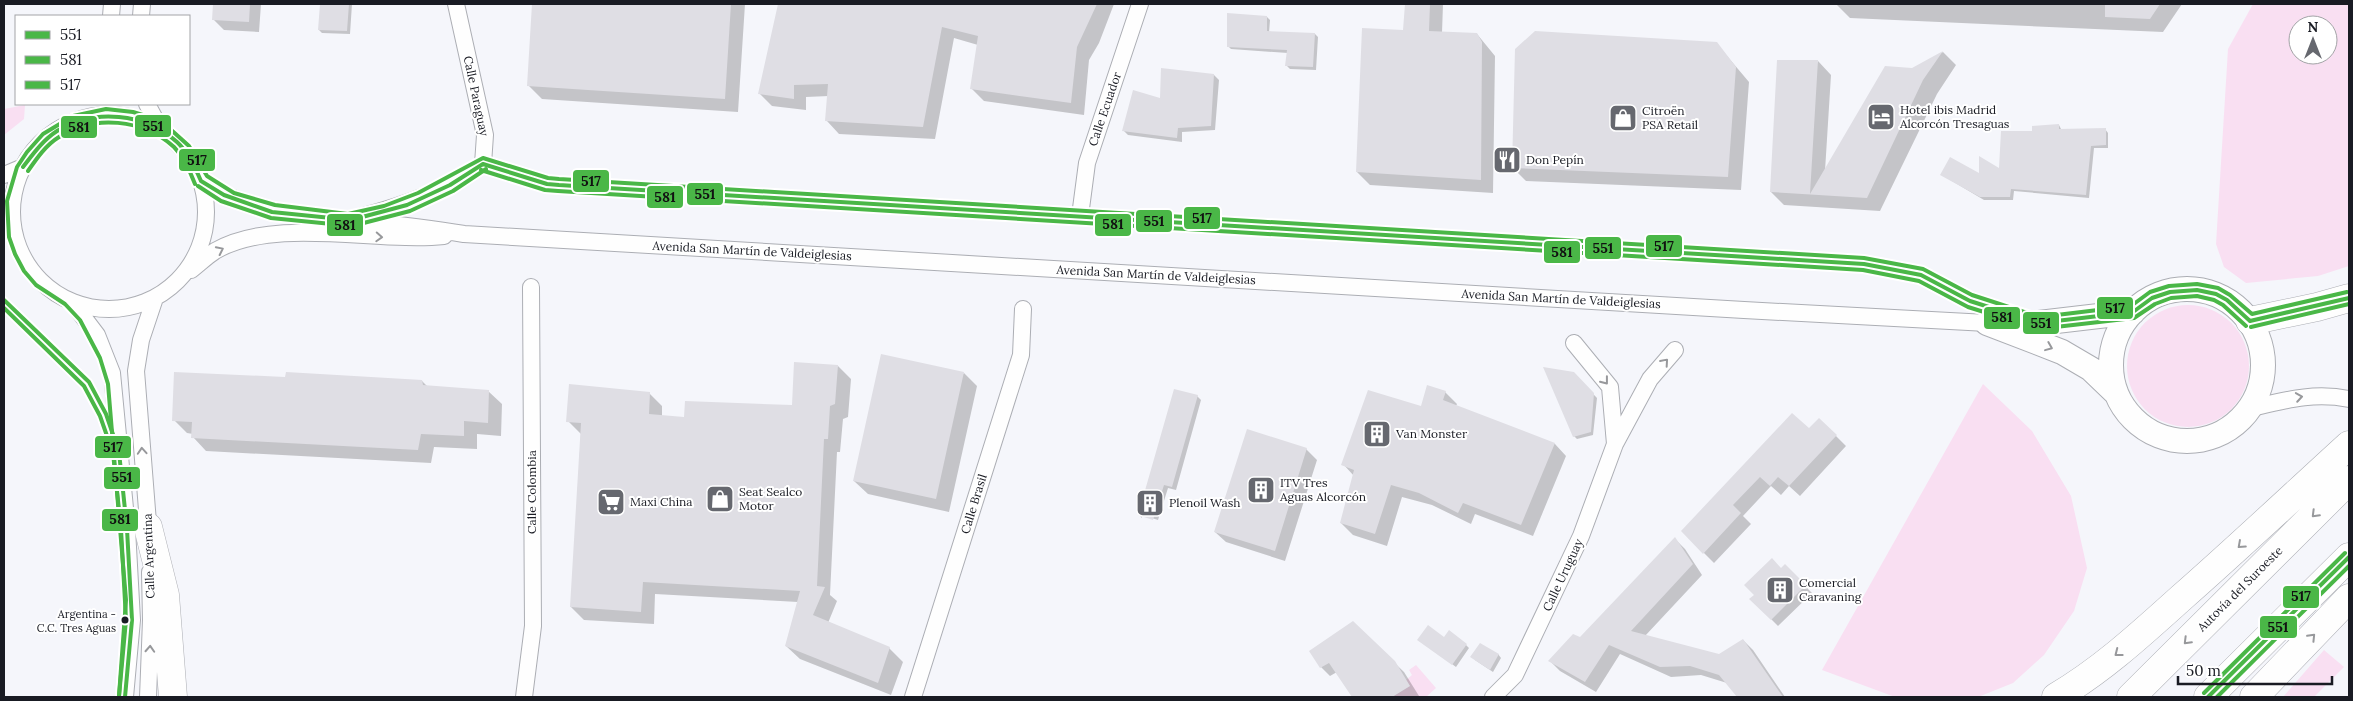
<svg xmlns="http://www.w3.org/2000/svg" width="2353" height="701" viewBox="0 0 2353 701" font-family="Lora,serif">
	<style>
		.green { fill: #f9dff2; fill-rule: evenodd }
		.shadow { fill: #0003 }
		.building { fill: #dfdee4 }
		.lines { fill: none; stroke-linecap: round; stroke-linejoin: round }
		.street-casing { stroke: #acaeb4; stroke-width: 18 }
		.secondary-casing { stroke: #acaeb4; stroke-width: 26 }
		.highway-casing { stroke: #acaeb4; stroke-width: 29 }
		.street { stroke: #fefefe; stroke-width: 16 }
		.secondary { stroke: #fefefe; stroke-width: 24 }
		.highway { stroke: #fefefe; stroke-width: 28 }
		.bus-1-casing { stroke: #fff; stroke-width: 8 }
		.bus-2-casing { stroke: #fff; stroke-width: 8 }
		.bus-3-casing { stroke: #fff; stroke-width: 8 }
		.bus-1 { stroke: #4ab747; stroke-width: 4 }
		.bus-2 { stroke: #4ab747; stroke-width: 4 }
		.bus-3 { stroke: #4ab747; stroke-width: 4 }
		.oneway { stroke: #97989b }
		.bus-dot { fill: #191b23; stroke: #fff; stroke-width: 2 }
		.labels { text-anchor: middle; stroke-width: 4; stroke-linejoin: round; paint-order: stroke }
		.bus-label { font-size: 11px; fill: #191b23; stroke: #fff; text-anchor: end }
		.street-label { font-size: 12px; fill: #191b23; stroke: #fff }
		.poi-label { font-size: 12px; fill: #191b23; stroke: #fff; text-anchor: start }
		.line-badge { stroke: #fff; stroke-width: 2 }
		.pale-badge-label { font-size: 14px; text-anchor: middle; font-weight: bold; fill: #111 }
	</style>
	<rect width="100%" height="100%" fill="#f5f6fb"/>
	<path class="green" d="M2253 4H2349V266L2318 276 2246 283 2224 267 2216 244 2228 49ZM2298 25H2328V55H2298Z
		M25 105 24 119 4 135V109Z
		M2127 366a61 61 0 1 1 122 0a61 61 0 1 1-122 0Z
		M1983 384 2032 431 2071 496 2087 568 2074 611 2044 655 2013 683 1978 697H1895L1822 670Z
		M2324 650 2344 667 2314 697H2283Z
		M1416 665 1436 688 1426 697H1392L1410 686 1406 680 1412 675 1409 670Z"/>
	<path class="shadow" d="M215 4H261L259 32 224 30 214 20Z
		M321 4H352L350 34 322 33 319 30Z
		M534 4H745L738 112 542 99 528 85Z
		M779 4H1114L1099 43 1089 60 1084 115 984 101 971 88 978 45 954 38 935 139 839 134 827 121 829 96 806 97V110L772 106 759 93Z
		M1406 4H1443L1442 33 1477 34 1495 56 1493 193 1370 185 1357 172 1404 31Z
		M1836 4H2182L2163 32 1850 18Z
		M1267 17 1270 20 1269 33 1315 34 1318 37 1316 70 1290 69 1287 66 1288 53 1231 49 1228 46Z
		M1716 43 1749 82 1741 190 1526 181 1513 168Z
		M1943 52 1956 65 1937 94 1880 211 1784 205 1771 192 1818 61 1831 75 1825 171 1912 69Z
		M1214 75 1219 80 1215 130 1182 132V142L1128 135 1123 130 1162 100Z
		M2059 125 2062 131 2105 129 2108 133V148H2094L2089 198 2014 191 2013 200H1984L1942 175H1980L2000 170 2033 132Z
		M838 366 851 379 848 417 843 419 840 452H837L830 595 837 601 828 623 889 648 903 662 891 695 800 659 786 646 798 602 655 594 654 624 584 620 571 607 581 434 568 421 649 393 662 406V417L685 418 793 406Z
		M964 373 977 386 949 512 868 494 854 481Z
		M1574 374 1597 398 1593 435 1577 439 1574 436Z
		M286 378 422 381 428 387 488 391 502 404 501 436 477 434V449L434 447 431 463 206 451 193 437V434L187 433 174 420Z
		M1445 392 1457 404 1456 406 1555 444 1566 456 1533 536 1475 514 1471 524 1432 505 1402 497 1387 546 1353 535 1341 523 1354 476 1343 464Z
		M1197 396 1201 400 1176 490 1168 488 1158 520 1142 515V518L1139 515Z
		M1809 430 1836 436 1846 446 1800 496 1789 486 1781 495 1771 486 1743 516 1751 524 1714 563 1682 531Z
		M1306 449 1317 460 1285 561 1226 542 1215 532Z
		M1675 539 1685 549 1702 575 1645 636 1719 655 1743 640 1753 650 1785 697H1738L1727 683 1701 675 1671 677 1620 654 1596 692 1560 671 1550 661 1580 639Z
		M1785 566 1812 593 1778 626 1751 599Z
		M1353 623 1404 672 1419 696 1353 697 1337 672 1330 676 1321 667Z
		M1445 639 1466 645 1469 648 1456 667 1422 642Z
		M1498 654 1501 658 1493 672 1475 660Z"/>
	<path class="building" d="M213 4H250L249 22 212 20Z
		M320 4H349L347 31 318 30Z
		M532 4H731L725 99 527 86Z
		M778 4H1097L1077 47 1071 103 970 89 978 36 942 27 923 127 825 121 828 84 794 85V99L758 94Z
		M1405 4H1430L1429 31 1477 33 1482 42 1481 180 1356 172 1362 28 1403 30Z
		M2105 4H2160L2150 19 2105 17Z
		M1227 13 1267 16V31L1315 33 1313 67 1285 66 1287 50 1227 47Z
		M1535 31 1717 42 1736 67 1728 177 1512 168 1515 49Z
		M1943 51 1923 80 1867 198 1770 192 1777 60H1818L1810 194 1885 66 1912 68Z
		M1161 68 1214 74 1211 126 1178 128 1177 138 1122 131 1133 90 1160 98Z
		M2059 124V129L2106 128V145L2091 146 2086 195 2011 189 2010 197H1980L1940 175 1950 157 1979 173V156L1999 168 2001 131H2032V126Z
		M881 354 964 372 936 499 853 481Z
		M794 362 838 365 835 404 830 406 828 439H824L817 586 825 587 813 615 890 647 878 683 785 646 800 591 643 582 641 612 570 607 581 423 566 422 569 384 650 392 649 414 684 417 685 401 792 405Z
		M1543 367 1574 372 1594 393 1591 432 1573 437Z
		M174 372 285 377 286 372 422 380 423 385 489 390 488 423 464 421V436L421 434 418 450 191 438 192 422 172 421Z
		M1427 385 1446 391 1443 400 1555 443 1521 525 1463 503 1458 513 1419 493 1391 485 1375 534 1340 523 1354 470 1341 465 1368 390 1421 406Z
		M1174 389 1198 395 1172 487 1164 485 1153 520 1138 515Z
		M1792 413 1809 428 1819 418 1837 435 1789 486 1778 477 1770 486 1760 477 1733 505 1741 513 1703 554 1681 531Z
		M1247 429 1307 448 1275 551 1214 532Z
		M1675 537 1693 564 1631 631 1719 654 1743 639 1783 697H1737L1719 675 1690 666 1660 667 1609 645 1585 682 1548 661 1573 634 1580 637Z
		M1772 558 1781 568 1785 564 1806 585 1771 620 1749 599 1754 595 1744 585Z
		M1353 621 1395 661 1410 686 1392 697H1352L1329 663 1320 668 1309 651Z
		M1428 625 1444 637 1449 630 1467 644 1452 665 1417 640Z
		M1480 643 1499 654 1490 670 1470 657Z"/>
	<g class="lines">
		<defs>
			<path id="street" d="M111 16 112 4
				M141 16 142 4
				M147 104 161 130
				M12 212a97 97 0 1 1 194 0a97 97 0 1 1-194 0Z
				M4 175 23 167
				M201 181C254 215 294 215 354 220 391 224 427 228 464 234L1744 310 1987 323
				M1080 216 1087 163 1140 4
				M360 217C405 205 445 191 483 164L485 135 456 4
				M191 270C199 264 207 256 215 251 275 216 376 243 444 236
				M72 302 97 335 112 373 127 529 132 620 125 697
				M1574 343 1610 387 1615 444 1650 379 1675 350
				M2251 408C2286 400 2314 392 2349 399
				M149 535 136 371 141 340 155 298
				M148 697 151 620 150 572
				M524 697 533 626 531 287
				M913 697 1021 355 1023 309
				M1493 697 1515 675 1581 536 1615 444"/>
			<path id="secondary" d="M2111 365a76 76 0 1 1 152 0a76 76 0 1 1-152 0Z
				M1987 323 2062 352 2091 369 2116 393
				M2000 323H2039L2133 312"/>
			<path id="highway" d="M2250 321 2317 307 2349 298
				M148 527 165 595 173 697
				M2056 697C2102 670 2141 634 2181 598 2238 548 2293 496 2349 445
				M2131 697 2349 480
				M2208 697 2349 557
				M2254 697 2349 598"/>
		</defs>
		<use href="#street" class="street-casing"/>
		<use href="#secondary" class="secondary-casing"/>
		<use href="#highway" class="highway-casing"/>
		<use href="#street" class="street"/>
		<use href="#secondary" class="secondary"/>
		<use href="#highway" class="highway"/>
		<defs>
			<path id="bus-1" d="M483 164 547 184 559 185 1864 264 1921 275 1970 301 2039 323 2133 312 2152 298 2170 292 2197 290 2216 294 2227 300 2250 321
				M23 167C33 154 43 140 57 131 94 108 145 113 177 142 188 152 195 167 201 181
				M201 181 224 195 272 212 351 220 407 205 450 185 483 164
				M4 300 89 382 106 414 119 452 127 529 132 620 125 697
				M2250 321 2349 298
				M2208 697 2349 557"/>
			<path id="bus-2" d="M481 170 545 190 558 191 1863 270 1919 281 1968 307 2038 329 2134 318 2155 304 2171 298 2197 296 2214 300 2223 305 2246 326
				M28 171C37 158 46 145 59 137 94 114 143 119 174 147 184 157 190 171 195 184
				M198 186 221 201 271 218 352 226 410 211 453 191 486 169
				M4 308 84 386 100 416 113 453 121 529 126 620 119 696
				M2251 327 2349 304
				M2217 697 2349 566"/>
			<path id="bus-3" d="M2204 693 2345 553
				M119 696 126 600 108 384 100 358 80 320 65 304 36 285 24 271 15 254 9 237 7 201 17 167 27 152 43 134 73 116 106 109 133 112 146 116 169 128 189 146 207 176 234 193 275 205 348 214 384 206 418 193 483 158 548 178 559 179 1864 258 1923 269 1972 295 2040 317 2131 306 2150 292 2169 286 2197 284 2218 288 2230 295 2252 314 2347 292"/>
		</defs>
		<use href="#bus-1" class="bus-1-casing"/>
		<use href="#bus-2" class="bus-2-casing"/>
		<use href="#bus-3" class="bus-3-casing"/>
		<use href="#bus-1" class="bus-1"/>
		<use href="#bus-2" class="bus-2"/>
		<use href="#bus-3" class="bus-3"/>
	</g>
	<defs><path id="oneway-chevron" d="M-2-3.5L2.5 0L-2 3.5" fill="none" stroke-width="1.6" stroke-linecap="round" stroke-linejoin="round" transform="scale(1.25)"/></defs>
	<g class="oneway">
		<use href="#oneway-chevron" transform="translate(379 237) rotate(3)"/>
		<use href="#oneway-chevron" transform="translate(220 250) rotate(-26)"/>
		<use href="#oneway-chevron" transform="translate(2049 347) rotate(22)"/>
		<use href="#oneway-chevron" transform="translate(1665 362) rotate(-49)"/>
		<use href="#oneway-chevron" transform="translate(1605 381) rotate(52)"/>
		<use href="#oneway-chevron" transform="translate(2299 397) rotate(-9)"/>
		<use href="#oneway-chevron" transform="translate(142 451) rotate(-94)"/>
		<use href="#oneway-chevron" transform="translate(2315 514) rotate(135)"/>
		<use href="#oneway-chevron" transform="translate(2241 545) rotate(138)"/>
		<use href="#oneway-chevron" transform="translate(2312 637) rotate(-46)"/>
		<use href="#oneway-chevron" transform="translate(2187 641) rotate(135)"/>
		<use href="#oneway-chevron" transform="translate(150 649) rotate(-87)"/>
		<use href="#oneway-chevron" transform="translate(2118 653) rotate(142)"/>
	</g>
	<defs>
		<symbol id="hotel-square" viewBox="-11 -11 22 22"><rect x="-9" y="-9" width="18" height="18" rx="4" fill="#66686f" stroke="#fff"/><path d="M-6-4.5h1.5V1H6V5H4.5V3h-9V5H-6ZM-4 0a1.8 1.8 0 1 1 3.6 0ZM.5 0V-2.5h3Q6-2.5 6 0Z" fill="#fff"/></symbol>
		<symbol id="shop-square" viewBox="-11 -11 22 22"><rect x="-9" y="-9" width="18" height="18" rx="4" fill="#66686f" stroke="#fff"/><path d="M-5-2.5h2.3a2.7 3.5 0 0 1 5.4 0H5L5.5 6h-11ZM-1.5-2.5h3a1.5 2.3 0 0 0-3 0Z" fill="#fff"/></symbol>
		<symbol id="restaurant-square" viewBox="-11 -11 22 22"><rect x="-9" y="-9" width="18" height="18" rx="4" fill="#66686f" stroke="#fff"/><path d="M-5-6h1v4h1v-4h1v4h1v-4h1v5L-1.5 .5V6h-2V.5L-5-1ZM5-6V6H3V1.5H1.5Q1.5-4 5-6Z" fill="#fff"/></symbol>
		<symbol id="building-square" viewBox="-11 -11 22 22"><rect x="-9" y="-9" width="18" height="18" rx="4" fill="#66686f" stroke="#fff"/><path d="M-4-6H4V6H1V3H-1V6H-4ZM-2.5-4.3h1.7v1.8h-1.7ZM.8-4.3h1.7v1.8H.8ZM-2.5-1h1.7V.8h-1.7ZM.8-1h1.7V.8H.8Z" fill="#fff"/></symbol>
		<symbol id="supermarket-square" viewBox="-11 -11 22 22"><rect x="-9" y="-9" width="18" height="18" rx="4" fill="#66686f" stroke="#fff"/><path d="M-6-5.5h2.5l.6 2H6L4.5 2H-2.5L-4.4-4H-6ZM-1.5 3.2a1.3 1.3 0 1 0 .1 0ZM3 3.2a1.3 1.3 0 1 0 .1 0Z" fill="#fff"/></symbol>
	</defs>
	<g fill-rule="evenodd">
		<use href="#hotel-square" x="1865" y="101" width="32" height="32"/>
		<use href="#shop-square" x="1607" y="102" width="32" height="32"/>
		<use href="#restaurant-square" x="1491" y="144" width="32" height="32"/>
		<use href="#building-square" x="1361" y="418" width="32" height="32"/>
		<use href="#building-square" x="1245" y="474" width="32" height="32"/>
		<use href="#shop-square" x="704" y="483" width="32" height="32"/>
		<use href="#supermarket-square" x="595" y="486" width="32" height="32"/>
		<use href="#building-square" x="1134" y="487" width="32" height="32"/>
		<use href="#building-square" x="1764" y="574" width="32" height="32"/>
	</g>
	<circle class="bus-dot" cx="125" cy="620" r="4.5"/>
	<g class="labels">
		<g class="bus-label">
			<text x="116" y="618">Argentina -<tspan x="116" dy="14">C.C. Tres Aguas</tspan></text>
		</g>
		<g class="street-label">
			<text transform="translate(476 96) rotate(78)" y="4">Calle Paraguay</text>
			<text transform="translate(1105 109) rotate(-71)" y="4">Calle Ecuador</text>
			<text transform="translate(752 251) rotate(3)" y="4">Avenida San Martín de Valdeiglesias</text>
			<text transform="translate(1156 275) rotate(3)" y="4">Avenida San Martín de Valdeiglesias</text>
			<text transform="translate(1561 299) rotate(3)" y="4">Avenida San Martín de Valdeiglesias</text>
			<text transform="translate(532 492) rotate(-90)" y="4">Calle Colombia</text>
			<text transform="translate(974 504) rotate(-73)" y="4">Calle Brasil</text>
			<text transform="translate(149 556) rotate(-92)" y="4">Calle Argentina</text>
			<text transform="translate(1563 575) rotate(-65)" y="4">Calle Uruguay</text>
			<text transform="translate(2240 589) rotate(-45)" y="4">Autovía del Suroeste</text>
		</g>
		<g class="poi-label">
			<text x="1900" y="114">Hotel ibis Madrid<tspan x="1900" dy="14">Alcorcón Tresaguas</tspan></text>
			<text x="1642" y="115">Citroën<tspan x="1642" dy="14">PSA Retail</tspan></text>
			<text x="1526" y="164">Don Pepín</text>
			<text x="1396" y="438">Van Monster</text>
			<text x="1280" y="487">ITV Tres<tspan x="1280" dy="14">Aguas Alcorcón</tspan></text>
			<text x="739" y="496">Seat Sealco<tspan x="739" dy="14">Motor</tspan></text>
			<text x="630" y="506">Maxi China</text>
			<text x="1169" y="507">Plenoil Wash</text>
			<text x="1799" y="587">Comercial<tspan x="1799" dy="14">Caravaning</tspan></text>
		</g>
	</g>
	<g class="line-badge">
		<rect x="134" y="114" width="38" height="24" rx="5" fill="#4ab747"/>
		<rect x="60" y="115" width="38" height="24" rx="5" fill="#4ab747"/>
		<rect x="178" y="148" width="38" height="24" rx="5" fill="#4ab747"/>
		<rect x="572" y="169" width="38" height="24" rx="5" fill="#4ab747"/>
		<rect x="686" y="182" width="38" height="24" rx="5" fill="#4ab747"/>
		<rect x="646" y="185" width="38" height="24" rx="5" fill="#4ab747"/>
		<rect x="1183" y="206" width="38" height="24" rx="5" fill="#4ab747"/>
		<rect x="1135" y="209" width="38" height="24" rx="5" fill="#4ab747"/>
		<rect x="1094" y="213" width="38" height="24" rx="5" fill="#4ab747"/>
		<rect x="326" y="213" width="38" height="24" rx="5" fill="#4ab747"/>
		<rect x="1645" y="234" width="38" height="24" rx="5" fill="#4ab747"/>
		<rect x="1584" y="236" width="38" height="24" rx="5" fill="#4ab747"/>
		<rect x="1543" y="240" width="38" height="24" rx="5" fill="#4ab747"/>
		<rect x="2096" y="296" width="38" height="24" rx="5" fill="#4ab747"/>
		<rect x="1983" y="306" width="38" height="24" rx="5" fill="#4ab747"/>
		<rect x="2022" y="311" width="38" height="24" rx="5" fill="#4ab747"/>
		<rect x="94" y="435" width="38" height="24" rx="5" fill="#4ab747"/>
		<rect x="103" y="466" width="38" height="24" rx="5" fill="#4ab747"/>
		<rect x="101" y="508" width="38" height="24" rx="5" fill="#4ab747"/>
		<rect x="2282" y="585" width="38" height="24" rx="5" fill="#4ab747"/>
		<rect x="2259" y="615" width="39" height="24" rx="5" fill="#4ab747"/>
	</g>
	<g class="pale-badge-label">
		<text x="153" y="131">551</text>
		<text x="79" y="132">581</text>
		<text x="197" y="165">517</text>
		<text x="591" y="186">517</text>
		<text x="705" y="199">551</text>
		<text x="665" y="202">581</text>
		<text x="1202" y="223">517</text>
		<text x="1154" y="226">551</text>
		<text x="1113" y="229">581</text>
		<text x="345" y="230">581</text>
		<text x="1664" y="251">517</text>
		<text x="1603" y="253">551</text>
		<text x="1562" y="257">581</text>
		<text x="2115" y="313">517</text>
		<text x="2002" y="322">581</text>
		<text x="2041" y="328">551</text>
		<text x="113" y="452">517</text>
		<text x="122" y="482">551</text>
		<text x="120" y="524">581</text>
		<text x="2301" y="601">517</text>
		<text x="2278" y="632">551</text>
	</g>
	<rect width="2353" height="701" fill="none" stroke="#191b23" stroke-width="10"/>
	<rect x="15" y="15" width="175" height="90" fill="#ffffff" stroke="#a3a4a7"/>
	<rect x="25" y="31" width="25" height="8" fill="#4ab747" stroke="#a3a4a7"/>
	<text x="60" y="40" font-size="15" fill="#191b23">551</text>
	<rect x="25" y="56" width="25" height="8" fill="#4ab747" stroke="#a3a4a7"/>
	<text x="60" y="65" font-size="15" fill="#191b23">581</text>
	<rect x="25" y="81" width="25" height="8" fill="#4ab747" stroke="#a3a4a7"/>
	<text x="60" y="90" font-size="15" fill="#191b23">517</text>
	<g transform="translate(2313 40)"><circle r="24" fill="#ffffff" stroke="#a3a4a7"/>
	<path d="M0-4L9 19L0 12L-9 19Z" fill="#66686f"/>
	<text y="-8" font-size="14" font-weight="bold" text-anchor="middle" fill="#191b23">N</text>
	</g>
	<path d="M2178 676v8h154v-8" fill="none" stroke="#191b23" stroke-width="2.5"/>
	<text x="2186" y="676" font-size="15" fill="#191b23" stroke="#ffffff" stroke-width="4" paint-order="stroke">50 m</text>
</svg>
